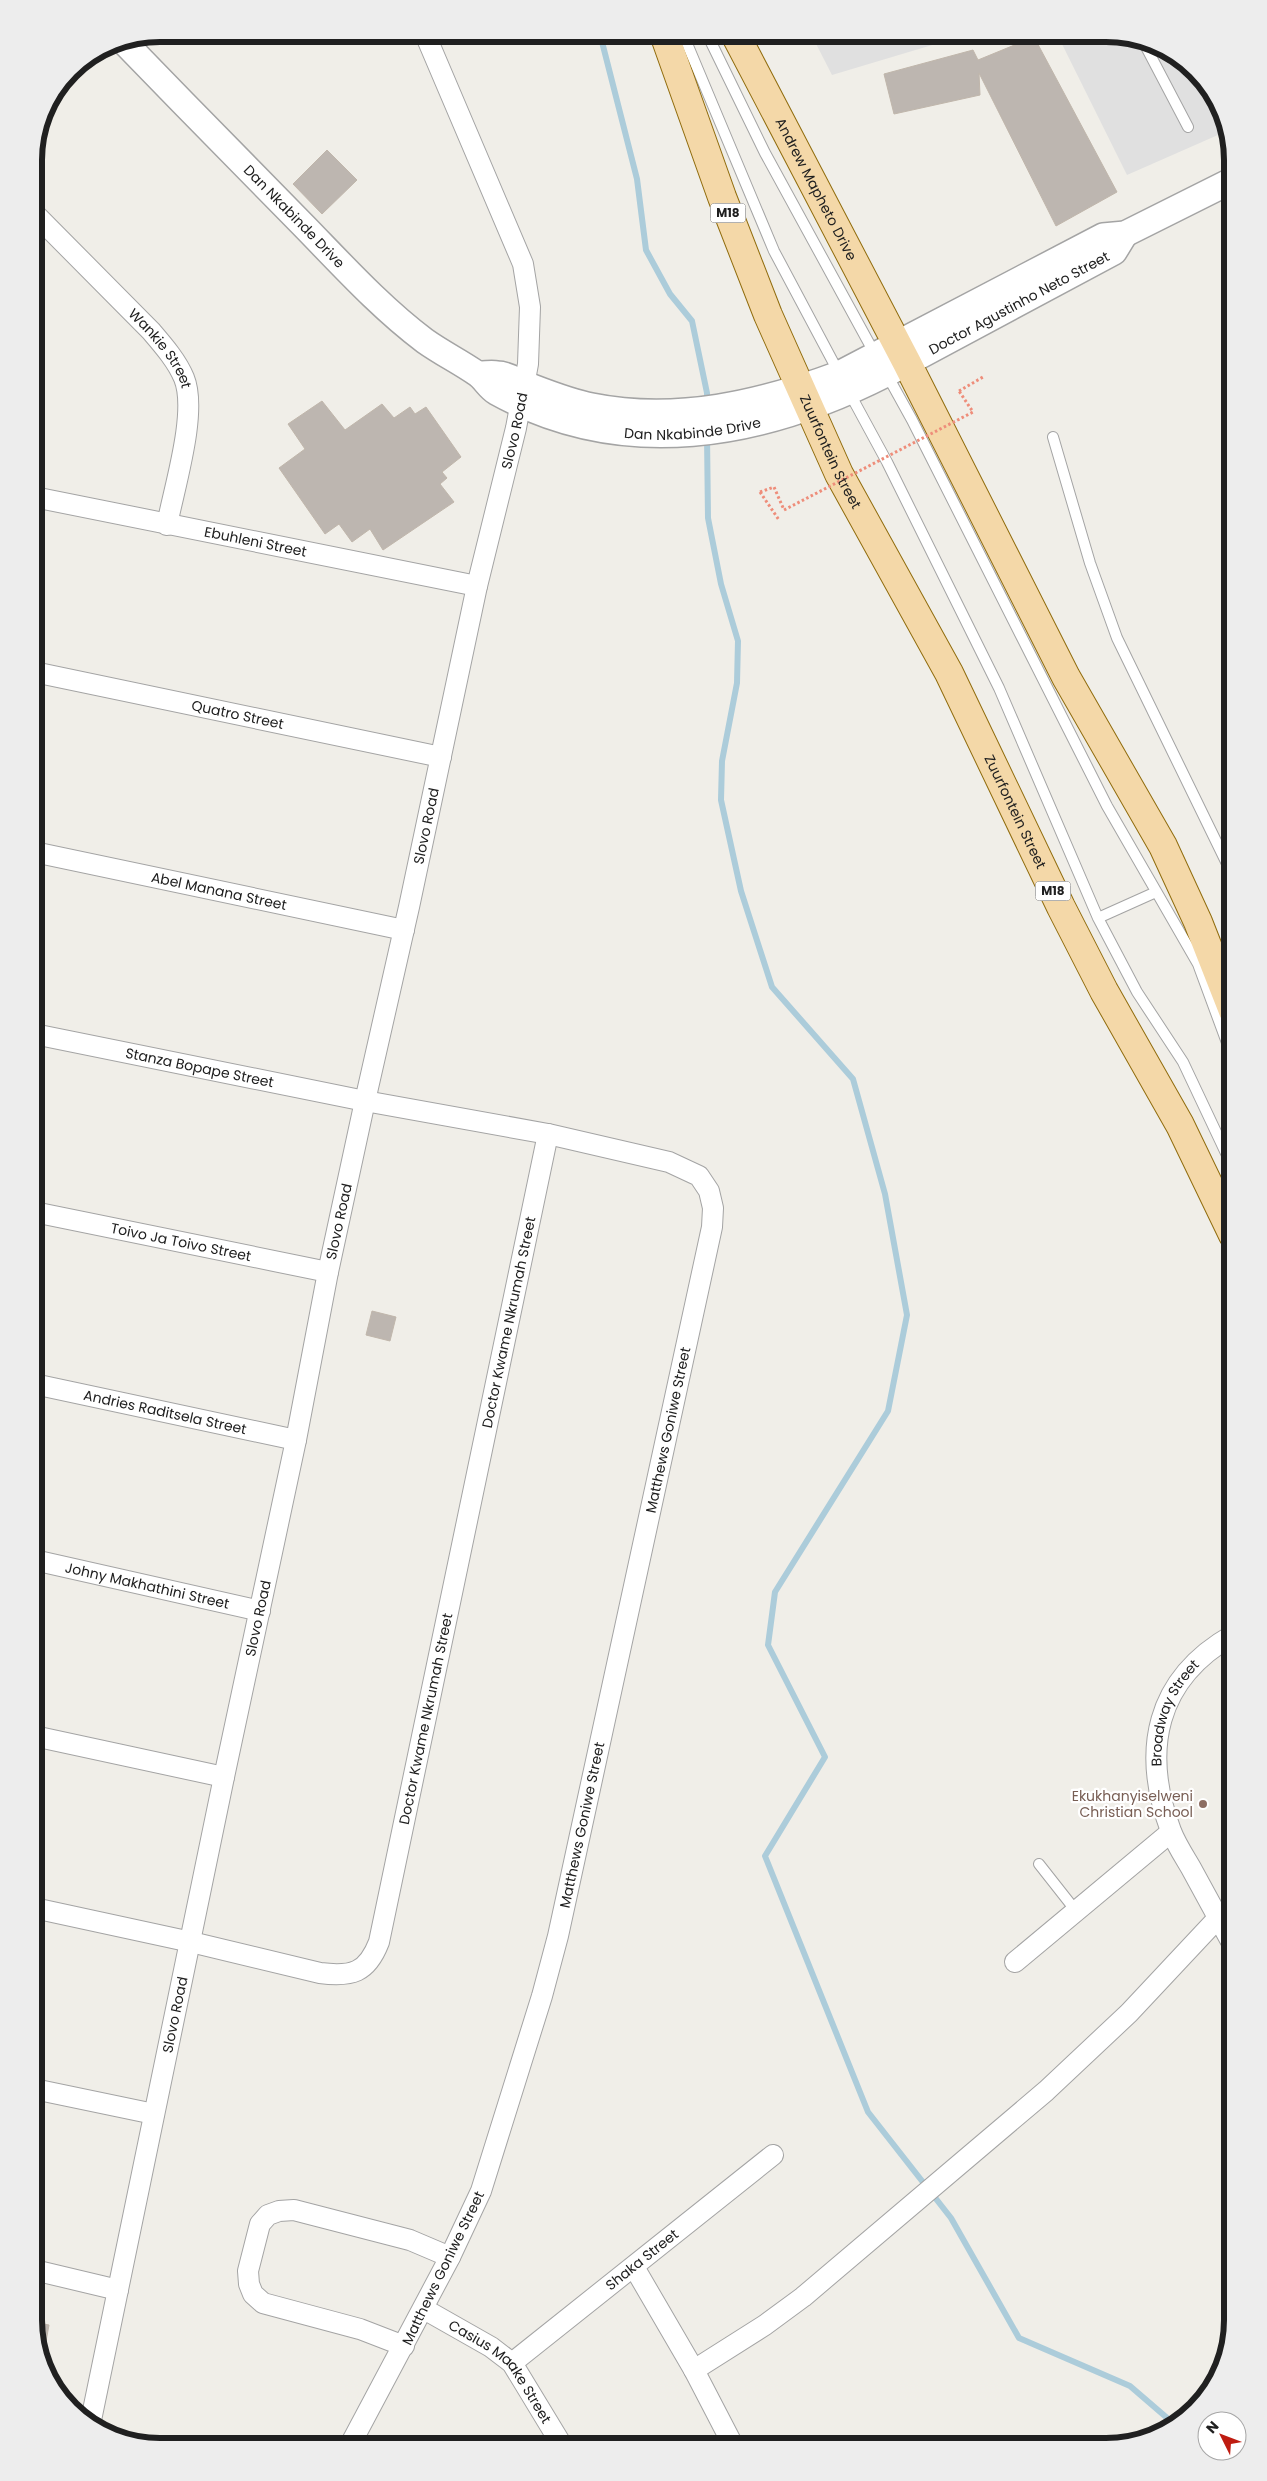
<svg xmlns="http://www.w3.org/2000/svg" width="1267" height="2481" viewBox="0 0 1267 2481" font-family="Poppins,sans-serif">
	<style>
		.parking { fill: #e0e0e0 }
		.lines { fill: none; stroke-linecap: round; stroke-linejoin: round }
		.stream { stroke: #acccda; stroke-width: 6 }
		.building { fill: #bdb6b0; stroke: #c0b6ab }
		.service-casing { stroke: #a4a4a4; stroke-width: 12 }
		.minor-casing { stroke: #a4a4a4; stroke-width: 22 }
		.tertiary-casing { stroke: #a4a4a4; stroke-width: 28 }
		.primary-casing { stroke: #906c0d; stroke-width: 30 }
		.path { stroke: #ee8d7a; stroke-width: 3; stroke-dasharray: 2.5 2.5; stroke-linecap: butt }
		.service { stroke: #fff; stroke-width: 10 }
		.minor { stroke: #fff; stroke-width: 20 }
		.tertiary { stroke: #fff; stroke-width: 25 }
		.primary { stroke: #f4d8a8; stroke-width: 28 }
		.path-bridge { stroke: #ee8d7a; stroke-width: 3; stroke-dasharray: 2.5 2.5; stroke-linecap: butt }
		.education-dot { fill: #8d6e63; stroke: #fff; stroke-width: 2 }
		.labels { text-anchor: middle; stroke-width: 4.5; stroke-linejoin: round; paint-order: stroke }
		.shield { fill: #fff; stroke: #636363; stroke-width: 1 }
		.shield-label { font-size: 12px; font-weight: bold; fill: #202020 }
		.street-label { font-size: 14px; fill: #202020; stroke: #fff }
		.education-label { font-size: 14px; fill: #785e54; stroke: #fff; text-anchor: end }
		.rim { fill: none; stroke: #202020; stroke-width: 6 }
	</style>
	<rect width="100%" height="100%" fill="#f0eee8"/>
	<path class="parking" d="M811 34H969L832 75Z
		M1057 34H1115L1183 60 1224 112 1227 131 1127 175Z"/>
	<g class="lines">
		<path class="stream" d="M600 34 637 179 646 250 670 294 692 321 707 393V403
			M707 436 708 518 721 584 738 641 737 683 722 761 721 800 741 891 772 987 853 1079 885 1194 907 1315 888 1411 775 1592 768 1645 825 1757 765 1856 868 2112 951 2218 1019 2338 1130 2386 1173 2423"/>
	</g>
	<path class="building" d="M1034 37 1117 192 1056 226 979 73 980 95 894 114 884 74 973 50 978 60Z
		M327 150 357 180 322 214 293 184Z
		M322 401 345 430 382 404 394 418 410 407 415 414 426 407 461 457 442 472 447 478 440 484 454 502 383 550 370 529 352 542 339 524 325 534 279 468 305 449 288 424Z
		M372 1311 396 1317 390 1341 366 1335Z
		M34 2322 49 2325 42 2363Z"/>
	<g class="lines">
		<defs>
			<path id="service" d="M683 34 774 251 840 375
				M707 34 765 153 876 356
				M1145 45 1188 127
				M886 373 912 420 1107 806 1198 964 1233 1059
				M849 392 887 462 999 688 1098 918 1137 992 1183 1062 1233 1168
				M1053 437 1090 563 1117 638 1233 876
				M1098 918 1156 892
				M1039 1864 1076 1911"/>
			<g id="minor">
				<path id="s1" d="M34 213 151 331C163 345 177 361 184 378 198 412 174 488 167 525"/>
				<path id="s2" d="M34 497 477 586"/>
				<path id="s3" d="M34 672 441 757"/>
				<path id="s4" d="M34 852 404 930"/>
				<path id="s5" d="M34 1034 365 1101 548 1134 669 1162 699 1176 709 1191 713 1208 712 1227 558 1936 542 1996 481 2191 450 2257 349 2447"/>
				<path id="s6" d="M34 1212 328 1272"/>
				<path id="s7" d="M34 1384 296 1440"/>
				<path id="s8" d="M34 1560 260 1611"/>
				<path d="M34 1736 224 1777"/>
				<path id="s9" d="M34 1908 191 1942 320 1973C352 1977 367 1973 379 1942L548 1134"/>
				<path id="s10" d="M1233 1945C1219 1919 1205 1894 1191 1868 1184 1856 1176 1844 1171 1831 1141 1751 1155 1679 1233 1635"/>
				<path d="M1015 1962 1171 1832"/>
				<path d="M34 2089 154 2114"/>
				<path d="M634 2267 694 2370 734 2447"/>
				<path d="M34 2270 118 2290"/>
				<path id="s11" d="M424 2309 491 2347 512 2363 563 2447"/>
				<path d="M404 2346 360 2329 263 2303 253 2294 249 2284 248 2271 260 2224 268 2215 279 2211 294 2210 410 2240 450 2257"/>
				<path id="s12" d="M512 2363 773 2155"/>
				<path d="M694 2370 765 2325 803 2297 1046 2091 1129 2013 1218 1918"/>
				<path id="s13" d="M90 2425 224 1777 296 1440 328 1272 365 1101 409 907 477 586 516 428 528 364 530 307 523 264 425 34"/>
			</g>
			<g id="tertiary">
				<path id="s14" d="M123 41C183 103 244 165 304 226 343 266 381 308 425 341 442 353 460 362 476 373 484 378 488 387 496 392 624 463 762 437 886 374L1114 252 1125 234"/>
				<path d="M479 374C486 374 492 373 498 374 508 374 518 382 527 385 548 393 570 402 592 406 676 423 761 403 839 374L1103 236 1125 234 1233 180"/>
			</g>
			<g id="primary">
				<path id="s15" d="M664 34 722 197 768 315 839 474 949 673 1061 907 1104 991 1180 1125 1233 1235"/>
				<path id="s16" d="M735 34 907 363 1066 677 1163 846 1198 922 1233 1011"/>
			</g>
		</defs>
		<use href="#service" class="service-casing"/>
		<use href="#minor" class="minor-casing"/>
		<use href="#tertiary" class="tertiary-casing"/>
		<use href="#primary" class="primary-casing"/>
		<path class="path" d="M959 391 983 377
			M760 492 779 520"/>
		<use href="#service" class="service"/>
		<use href="#minor" class="minor"/>
		<use href="#tertiary" class="tertiary"/>
		<use href="#primary" class="primary"/>
		<path class="path-bridge" d="M760 492 774 487 784 510 973 412 959 391"/>
	</g>
	<circle class="education-dot" cx="1203" cy="1804" r="5"/>
	<g class="labels">
		<g class="shield">
			<rect x="710.5" y="203.5" width="35" height="19" rx="4"/>
			<rect x="1035.5" y="881.5" width="35" height="19" rx="4"/>
		</g>
		<g class="shield-label">
			<text x="728" y="217">M18</text>
			<text x="1053" y="895">M18</text>
		</g>
		<g class="street-label">
			<text dy="5" stroke="none"><textPath href="#s16" startOffset="175">Andrew Mapheto Drive</textPath></text>
			<text dy="5" stroke="none"><textPath href="#s14" startOffset="245">Dan Nkabinde Drive</textPath></text>
			<text dy="5" stroke="none"><textPath href="#s14" startOffset="1072">Doctor Agustinho Neto Street</textPath></text>
			<text dy="5" stroke="none"><textPath href="#s1" startOffset="186">Wankie Street</textPath></text>
			<text dy="5" stroke="none"><textPath href="#s14" startOffset="718">Dan Nkabinde Drive</textPath></text>
			<text dy="5" stroke="none"><textPath href="#s13" startOffset="2039">Slovo Road</textPath></text>
			<text dy="5" stroke="none"><textPath href="#s15" startOffset="450">Zuurfontein Street</textPath></text>
			<text dy="5" stroke="none"><textPath href="#s2" startOffset="226">Ebuhleni Street</textPath></text>
			<text dy="5" stroke="none"><textPath href="#s3" startOffset="208">Quatro Street</textPath></text>
			<text dy="5" stroke="none"><textPath href="#s15" startOffset="855">Zuurfontein Street</textPath></text>
			<text dy="5" stroke="none"><textPath href="#s13" startOffset="1634">Slovo Road</textPath></text>
			<text dy="5" stroke="none"><textPath href="#s4" startOffset="189">Abel Manana Street</textPath></text>
			<text dy="5" stroke="none"><textPath href="#s5" startOffset="169">Stanza Bopape Street</textPath></text>
			<text dy="5" stroke="none"><textPath href="#s13" startOffset="1229">Slovo Road</textPath></text>
			<text dy="5" stroke="none"><textPath href="#s6" startOffset="150">Toivo Ja Toivo Street</textPath></text>
			<text dy="5" stroke="none"><textPath href="#s9" startOffset="1001">Doctor Kwame Nkrumah Street</textPath></text>
			<text dy="5" stroke="none"><textPath href="#s7" startOffset="134">Andries Raditsela Street</textPath></text>
			<text transform="translate(668 1430) rotate(-78)" y="5">Matthews Goniwe Street</text>
			<text dy="5" stroke="none"><textPath href="#s8" startOffset="116">Johny Makhathini Street</textPath></text>
			<text dy="5" stroke="none"><textPath href="#s13" startOffset="824">Slovo Road</textPath></text>
			<text dy="5" stroke="none"><textPath href="#s10" startOffset="254">Broadway Street</textPath></text>
			<text dy="5" stroke="none"><textPath href="#s9" startOffset="596">Doctor Kwame Nkrumah Street</textPath></text>
			<text transform="translate(582 1825) rotate(-78)" y="5">Matthews Goniwe Street</text>
			<text dy="5" stroke="none"><textPath href="#s13" startOffset="419">Slovo Road</textPath></text>
			<text dy="5" stroke="none"><textPath href="#s12" startOffset="166">Shaka Street</textPath></text>
			<text transform="translate(443 2268) rotate(-64)" y="5">Matthews Goniwe Street</text>
			<text dy="5" stroke="none"><textPath href="#s11" startOffset="101">Casius Maake Street</textPath></text>
		</g>
		<g class="education-label">
			<text x="1193" y="1801">Ekukhanyiselweni<tspan x="1193" dy="16">Christian School</tspan></text>
		</g>
	</g>
	<path d="M0 0H1267V2481H0ZM160 42H1106A118 118 0 0 1 1224 160V2320A118 118 0 0 1 1106 2438H160A118 118 0 0 1 42 2320V160A118 118 0 0 1 160 42Z" fill="#ededed" fill-rule="evenodd"/>
	<path class="rim" d="M160 42H1106A118 118 0 0 1 1224 160V2320A118 118 0 0 1 1106 2438H160A118 118 0 0 1 42 2320V160A118 118 0 0 1 160 42Z"/>
	<g transform="translate(1222 2436) rotate(312)"><circle r="24" fill="#ffffff" stroke="#a6a6a6"/>
	<path d="M0-4L9 19L0 12L-9 19Z" fill="#bf1c11"/>
	<text y="-8" font-size="14" font-weight="bold" text-anchor="middle" fill="#202020">N</text>
	</g>
</svg>
